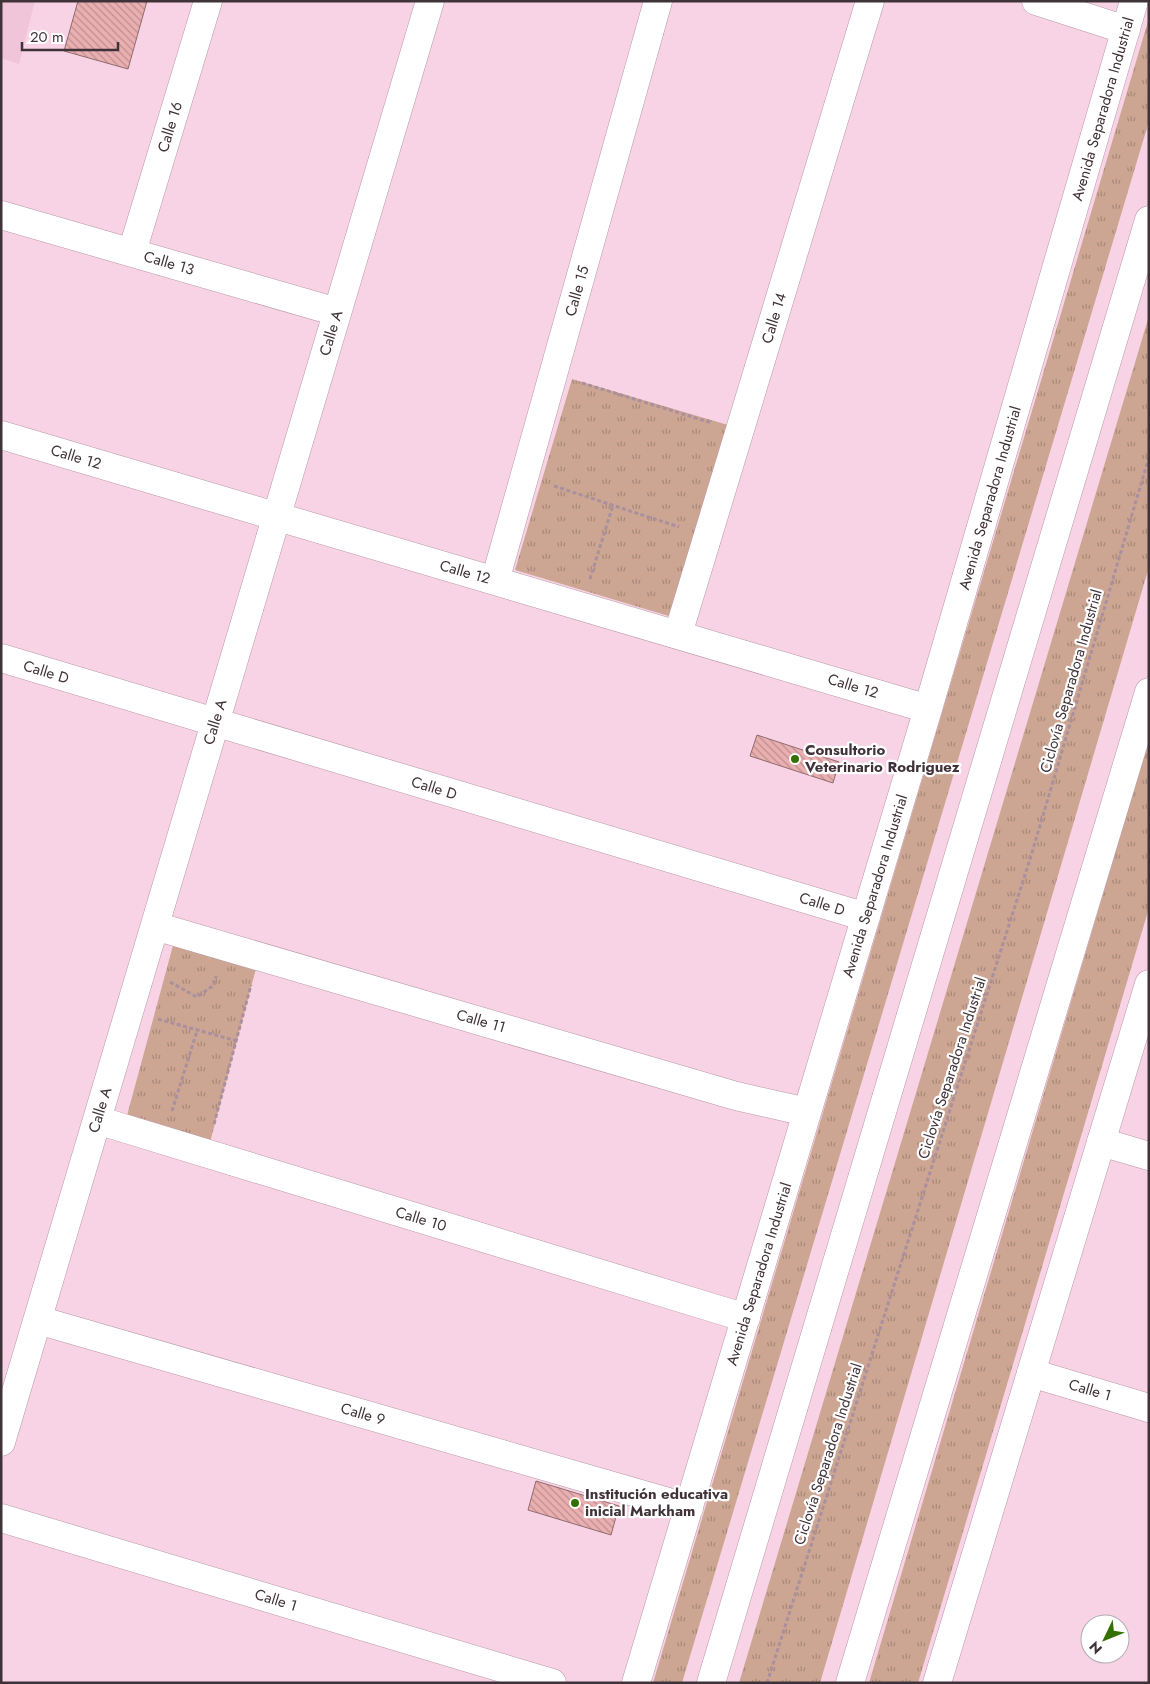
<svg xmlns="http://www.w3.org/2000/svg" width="1150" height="1684" viewBox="0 0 1150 1684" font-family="Jost,sans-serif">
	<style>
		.built { fill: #f0c5da }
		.grass { fill: url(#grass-tufts) }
		.building { fill: url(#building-back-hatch); stroke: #8f6c6c }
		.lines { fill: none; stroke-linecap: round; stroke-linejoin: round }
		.minor-casing { stroke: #b997a8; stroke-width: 29 }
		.tertiary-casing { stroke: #b997a8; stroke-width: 29 }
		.secondary-casing { stroke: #b997a8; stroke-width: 29 }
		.path { stroke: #aa8f9c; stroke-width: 3; stroke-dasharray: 4 2.5; stroke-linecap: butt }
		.minor { stroke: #fff; stroke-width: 28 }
		.tertiary { stroke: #fff; stroke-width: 28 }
		.secondary { stroke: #fff; stroke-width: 28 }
		.poi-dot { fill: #347000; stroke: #fff; stroke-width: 2 }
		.labels { text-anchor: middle; stroke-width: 4.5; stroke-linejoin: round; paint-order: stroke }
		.street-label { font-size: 15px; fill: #403239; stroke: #fff }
		.poi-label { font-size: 15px; font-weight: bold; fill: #403239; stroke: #fff; text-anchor: start }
	</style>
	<defs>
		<pattern id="grass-tufts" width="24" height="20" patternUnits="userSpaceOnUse" patternTransform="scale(1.25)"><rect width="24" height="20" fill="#cda693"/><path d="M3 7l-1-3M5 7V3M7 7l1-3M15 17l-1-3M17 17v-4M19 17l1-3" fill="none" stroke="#a88879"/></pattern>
		<pattern id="building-back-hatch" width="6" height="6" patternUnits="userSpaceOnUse" patternTransform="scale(1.25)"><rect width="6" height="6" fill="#eaafb1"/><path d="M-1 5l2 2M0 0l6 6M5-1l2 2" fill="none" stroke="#bf8f91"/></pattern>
	</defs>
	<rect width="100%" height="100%" fill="#f7d3e5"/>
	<path class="built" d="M1 1H35L19 64 1 58Z"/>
	<path class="grass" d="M1149 18V121L682 1683H653Z
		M1149 316V567L820 1683H739Z
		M572 379 728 425 672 617 515 570Z
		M1149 739V908L918 1683H869Z
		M175 938 258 961 209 1146 125 1123Z"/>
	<path class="building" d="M78 1H147L128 69 64 51Z
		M757 735 839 762 833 783 750 756Z
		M536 1481 619 1506 611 1535 528 1510Z"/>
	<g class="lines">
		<defs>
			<path id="minor" d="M1036 1 1126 30
				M1 215 337 312
				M132 252 208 1
				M1 435 928 709
				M495 581 658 1
				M678 634 870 1
				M1 658 866 917
				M155 926 736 1096 807 1112
				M97 1120 746 1318
				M1101 1142 1149 1156
				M38 1320 689 1508
				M1031 1373 1149 1408
				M1 1442 430 1
				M1 1518 552 1683
				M636 1683 928 709 1134 1"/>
			<path id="tertiary" d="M937 1683 1149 984"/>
			<path id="secondary" d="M711 1683 1149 220
				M850 1683 1149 692"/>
		</defs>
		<use href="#minor" class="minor-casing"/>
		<use href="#tertiary" class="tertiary-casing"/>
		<use href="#secondary" class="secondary-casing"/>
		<path class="path" d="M582 383 712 423
			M554 486 679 527
			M590 579 613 505
			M170 982 197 997 214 985 216 976
			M158 1019 237 1041
			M172 1111 197 1031
			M214 1124 251 985
			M767 1683 1031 856 1149 457"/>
		<use href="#minor" class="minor"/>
		<use href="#tertiary" class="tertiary"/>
		<use href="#secondary" class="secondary"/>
	</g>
	<g class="poi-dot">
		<circle cx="795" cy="759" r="5"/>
		<circle cx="575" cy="1503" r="5"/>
	</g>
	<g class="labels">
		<g class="street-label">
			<text transform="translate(1103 109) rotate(-74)" y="5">Avenida Separadora Industrial</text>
			<text transform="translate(170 127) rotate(-73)" y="5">Calle 16</text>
			<text transform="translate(169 263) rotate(16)" y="5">Calle 13</text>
			<text transform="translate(577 291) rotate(-74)" y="5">Calle 15</text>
			<text transform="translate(774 318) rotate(-73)" y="5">Calle 14</text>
			<text transform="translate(331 333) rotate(-73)" y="5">Calle A</text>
			<text transform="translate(76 457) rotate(17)" y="5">Calle 12</text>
			<text transform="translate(990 498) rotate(-74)" y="5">Avenida Separadora Industrial</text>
			<text transform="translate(465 572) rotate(16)" y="5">Calle 12</text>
			<text transform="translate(46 672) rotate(17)" y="5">Calle D</text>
			<text transform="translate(1071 681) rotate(-74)" y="5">Ciclovía Separadora Industrial</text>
			<text transform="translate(853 686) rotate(17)" y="5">Calle 12</text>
			<text transform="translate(215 722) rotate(-73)" y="5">Calle A</text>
			<text transform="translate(434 788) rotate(17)" y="5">Calle D</text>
			<text transform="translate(875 886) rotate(-73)" y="5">Avenida Separadora Industrial</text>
			<text transform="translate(822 904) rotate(17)" y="5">Calle D</text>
			<text transform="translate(481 1021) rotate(16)" y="5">Calle 11</text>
			<text transform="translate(952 1068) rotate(-72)" y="5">Ciclovía Separadora Industrial</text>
			<text transform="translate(100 1110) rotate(-73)" y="5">Calle A</text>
			<text transform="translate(421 1219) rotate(17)" y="5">Calle 10</text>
			<text transform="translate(759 1274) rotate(-73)" y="5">Avenida Separadora Industrial</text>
			<text transform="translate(1090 1390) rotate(16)" y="5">Calle 1</text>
			<text transform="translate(363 1414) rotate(16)" y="5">Calle 9</text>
			<text transform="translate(828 1454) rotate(-72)" y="5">Ciclovía Separadora Industrial</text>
			<text transform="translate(276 1600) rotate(17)" y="5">Calle 1</text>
		</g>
		<g class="poi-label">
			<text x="805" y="755">Consultorio<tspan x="805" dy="17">Veterinario Rodriguez</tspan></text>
			<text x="585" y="1499">Institución educativa<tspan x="585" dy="17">inicial Markham</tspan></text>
		</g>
	</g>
	<rect width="1150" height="1684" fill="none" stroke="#403239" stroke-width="5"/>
	<g transform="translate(1105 1639) rotate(227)"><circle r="24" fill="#ffffff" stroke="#b3adb0"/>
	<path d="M0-4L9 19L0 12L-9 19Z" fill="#347000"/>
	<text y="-8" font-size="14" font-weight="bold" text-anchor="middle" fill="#403239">N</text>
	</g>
	<path d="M22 42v8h96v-8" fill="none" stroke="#403239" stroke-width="2.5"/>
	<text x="30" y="42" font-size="15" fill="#403239" stroke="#ffffff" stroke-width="4" paint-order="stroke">20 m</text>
</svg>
